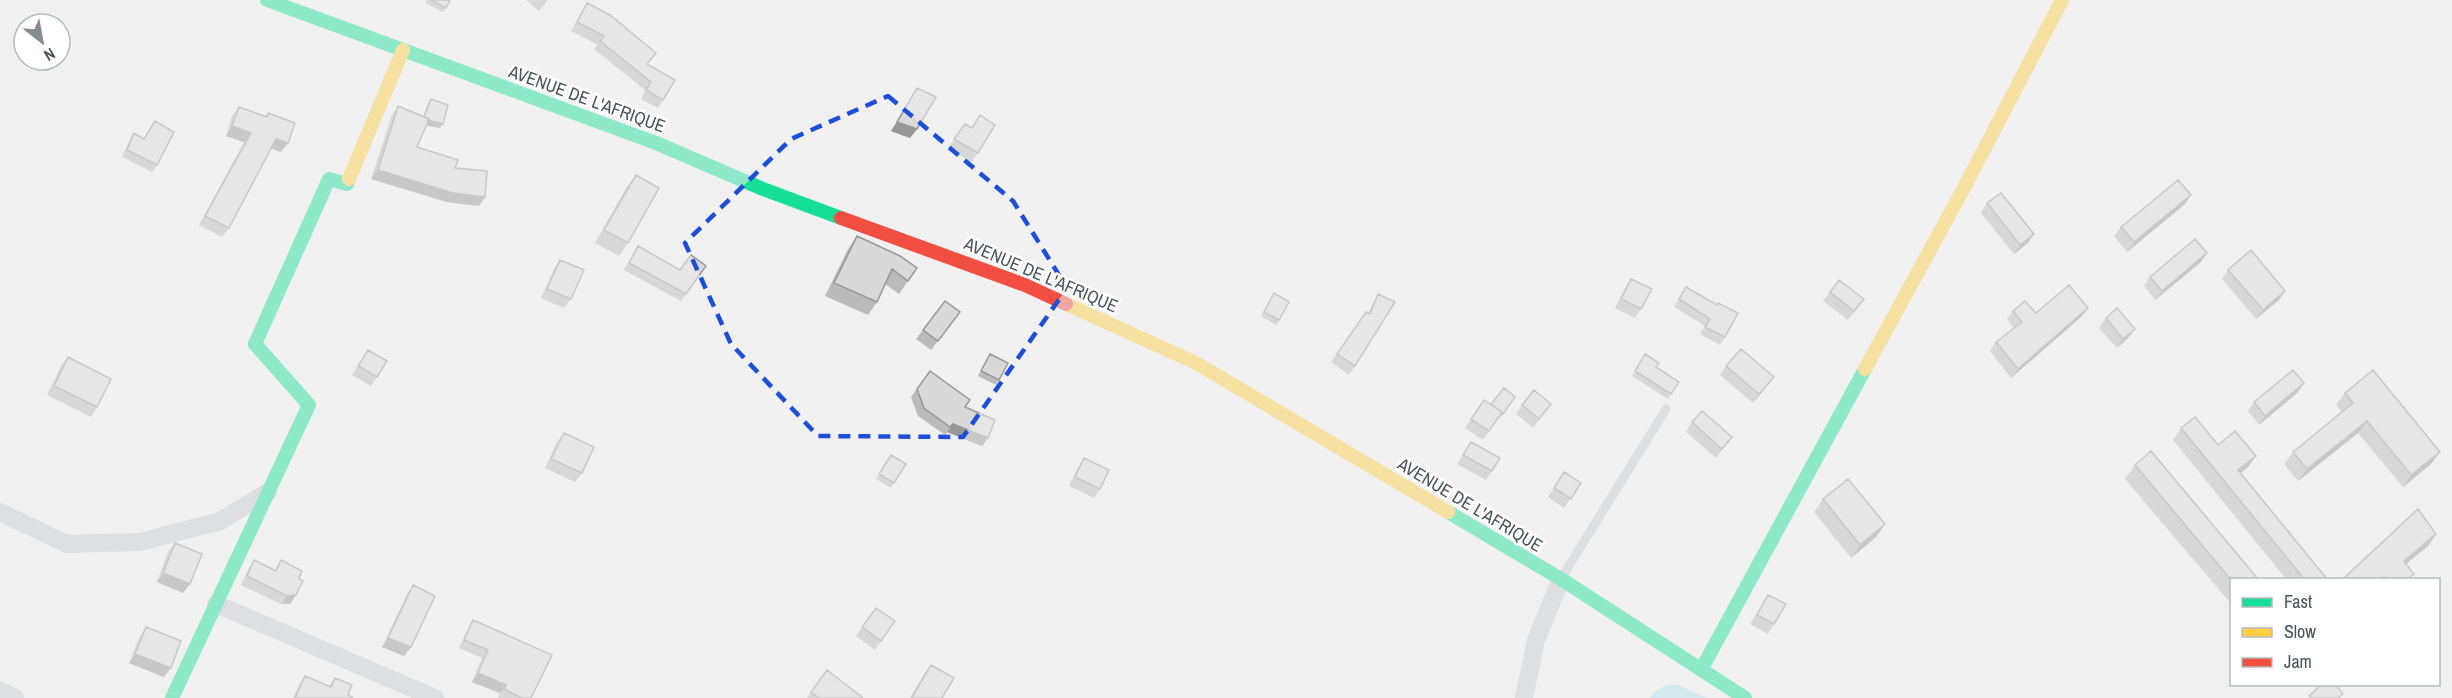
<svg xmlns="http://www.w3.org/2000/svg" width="2452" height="698" viewBox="0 0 2452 698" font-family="'Archivo Narrow',sans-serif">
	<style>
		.water { fill: #ade3ea }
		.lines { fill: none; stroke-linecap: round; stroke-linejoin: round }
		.lane { stroke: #c8cbcd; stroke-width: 9 }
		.street { stroke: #c8cbcd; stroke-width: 18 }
		.fast { stroke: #16e098; stroke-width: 14 }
		.slow { stroke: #ffcf43; stroke-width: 14 }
		.jam { stroke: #f24e42; stroke-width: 14 }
		.wall { fill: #bbb }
		.shaded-wall { fill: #989899 }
		.building { fill: #d9d9da; stroke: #989899; stroke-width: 1.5 }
		.marked { fill: none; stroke: #1d4ed8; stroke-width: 4.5; stroke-dasharray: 12 8; stroke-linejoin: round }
		.labels { text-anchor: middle; stroke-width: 5; stroke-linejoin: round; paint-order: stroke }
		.street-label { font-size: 18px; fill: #49555c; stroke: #fff }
	</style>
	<rect width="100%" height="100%" fill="#f1f1f1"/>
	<path class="water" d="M1667 685H1678L1707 698H1650L1657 690Z"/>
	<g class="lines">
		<path class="lane" d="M1562 577 1666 409"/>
		<path class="street" d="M0 512 67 544 140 542 220 521 268 492
			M216 604 435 698
			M0 691 15 698
			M1524 698 1536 640 1561 579"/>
		<path class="fast" d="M267 0 656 143 763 189 841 218
			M1448 512 1561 579 1745 698
			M1701 670 1865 369
			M172 698 309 405 255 344 329 179 347 184 349 179"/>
		<path class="slow" d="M349 179 403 50
			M1066 304 1196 363 1448 512
			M1865 369 1966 184 2062 0"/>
		<path class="jam" d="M841 218 1025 285 1066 304"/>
	</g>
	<path class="wall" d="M427 0H450L443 12 425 3Z
		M526 0H548L539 11Z
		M587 3 648 64 663 100 658 108 641 99 645 90 594 49 598 45 571 31 582 12Z
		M917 88V129L910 138 891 131 911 97Z
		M431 99 440 128 426 125 417 147 455 168 485 197 479 206 447 202 371 179 392 115 398 106 423 116 428 103Z
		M239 107 266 116 268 113 288 143 281 152 271 148 229 228 222 237 199 225 244 142 226 136 232 116Z
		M155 121 157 165 152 172 122 157 129 141 134 133 143 139Z
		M965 124 978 153 971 162 948 148Z
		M636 175 628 243 619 256 595 243 626 188Z
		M2191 195 2185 204 2127 252 2114 236 2121 227Z
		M1987 203 2028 243 2014 254 1981 213Z
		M857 236 917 268 899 294 885 284 877 302 868 315 825 296 848 249Z
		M638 246 680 270 706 266 681 301 624 270Z
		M560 260 571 299 564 308 541 298 554 269Z
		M2201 262 2155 300 2144 286 2150 277Z
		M2228 270 2279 300 2256 319 2222 279Z
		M1631 279 1641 309 1635 318 1615 308 1625 288Z
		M1686 287 1725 337 1720 345 1700 334 1705 326 1674 307Z
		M1830 292 1864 299 1848 320 1823 301Z
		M1274 293 1279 320 1276 325 1261 316Z
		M1378 294 1355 366 1349 375 1331 362 1366 312 1368 313 1373 303Z
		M2088 308 2082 316 2011 378 1990 351 1996 342 2014 328 2007 319 2013 311 2036 313Z
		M960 312 931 350 916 339 923 330Z
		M2106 318 2135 329 2128 338 2117 348 2099 328Z
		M368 350 377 377 371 386 352 375Z
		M990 354 999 380 996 385 978 376Z
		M1645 354 1656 367 1679 382 1668 399 1632 376Z
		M68 357 97 407 91 417 47 395 61 366Z
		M1726 366 1774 377 1753 403 1720 375Z
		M930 371 965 407 988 438 982 446 947 432 945 435 918 416 911 397Z
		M2298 392 2259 425 2248 411 2254 402Z
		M2345 393 2431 464 2403 487 2358 433 2298 481 2284 464 2293 452 2342 412 2336 405Z
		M1515 397 1499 419 1498 418 1483 440 1465 428 1484 400 1491 404Z
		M1551 404 1533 428 1516 414 1522 405Z
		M1692 422 1732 437 1716 458 1686 432Z
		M2181 428 2218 445 2256 456 2247 468 2241 473 2327 579H2286L2173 440Z
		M564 433 582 473 575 482 545 468 557 442Z
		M1471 442 1492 471 1486 480 1457 464Z
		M891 455 906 464 891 488 876 479Z
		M1084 458 1100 489 1094 498 1069 486 1078 467Z
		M2135 465 2232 579V605L2125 479Z
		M1564 472 1581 483 1564 508 1548 497Z
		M1823 499 1885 524 1876 537 1851 558 1814 512Z
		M175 543 190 584 183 593 157 582 168 552Z
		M254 560 275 570 281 560 299 578 296 595 290 604H281L241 585 249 568Z
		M413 585 411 647 404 656 382 647 407 594Z
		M1768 595 1774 624 1768 634 1750 624Z
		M876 608 895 621 875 650 856 636Z
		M473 620 531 698H498L500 693 472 682 482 658 459 648 468 628Z
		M146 627 164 677 129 663 140 636Z
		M931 665 942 698H910L924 674Z
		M827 670 863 698H807Z
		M305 676 329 686 335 678 348 695 352 698H293L299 685Z"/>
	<path class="shaded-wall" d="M423 119 443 124 440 128 420 124Z
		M897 122 917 129 910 138 891 131Z
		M232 126 251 133 244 142 226 136Z
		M276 139 288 143 281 152 270 148Z
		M378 170 485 197 479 206 447 202 371 179Z
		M2191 195 2185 204 2127 252 2134 242Z
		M2034 234 2028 243 2014 254 2020 245Z
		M2207 253 2201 262 2155 300 2162 291Z
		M2285 291 2279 300 2256 319 2263 310Z
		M2088 308 2082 316 2011 378 2018 369Z
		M2135 329 2128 338 2117 348 2123 339Z
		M1774 377 1767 386 1753 403 1759 394Z
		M2304 383 2298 392 2259 425 2265 416Z
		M2367 421 2358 433 2298 481 2307 469Z
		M953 424 988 438 982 446 947 432Z
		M2440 452 2431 464 2403 487 2411 475Z
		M2256 456 2247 468 2230 482 2238 470Z
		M1885 524 1876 537 1851 558 1860 545Z
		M2436 534 2428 546 2395 573 2404 561Z
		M163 573 190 584 183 593 157 582Z
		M296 595 290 604H281L287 596Z
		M388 638 411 647 404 656 382 647Z
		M135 654 171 668 164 677 129 663Z
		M478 673 506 685 500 693 472 682Z"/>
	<path class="building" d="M431 0H450L446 8Z
		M587 3 610 15 656 53 647 64 675 80 663 100 646 90 651 82 600 41 604 36 577 22Z
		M917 88 936 97 917 129 897 122Z
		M431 99 448 105 443 124 428 120 429 119 424 117Z
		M398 106 429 119 417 147 458 160 455 168 487 171 485 197 453 193 378 170Z
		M239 107 267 117 268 113 295 123 288 143 276 139 229 228 205 216 251 133 232 126Z
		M980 115 995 125 978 153 954 139 965 124 972 128Z
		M155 121 174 132 157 165 127 150 134 133 144 139Z
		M636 175 659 188 628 243 604 230Z
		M2178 180 2191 195 2134 242 2121 227Z
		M2001 193 2034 234 2020 245 1987 203Z
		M857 236 900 256 917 268 908 281 892 269 877 302 834 283Z
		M2195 239 2207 253 2162 291 2150 277Z
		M638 246 680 270 691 255 706 266 686 294 629 263Z
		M2251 250 2285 291 2263 310 2228 270Z
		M560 260 584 270 571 299 547 289Z
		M1631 279 1652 289 1641 309 1621 299Z
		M1839 280 1864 299 1854 311 1830 292Z
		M2069 285 2088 308 2018 369 1996 342 2022 322 2013 311 2025 301 2036 313Z
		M1686 287 1717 305 1718 303 1738 313 1725 337 1705 327 1710 319 1679 299Z
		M1274 293 1289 302 1279 320 1264 312Z
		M1378 294 1395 302 1355 366 1337 354 1366 312 1370 314Z
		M945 301 960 312 938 341 923 330Z
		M2117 308 2135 329 2123 339 2106 318Z
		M1741 349 1774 377 1759 394 1726 366Z
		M368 350 387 361 377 377 358 366Z
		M990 354 1008 363 999 380 981 371Z
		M1645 354 1659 363 1656 367 1679 382 1671 394 1635 371Z
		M68 357 111 379 97 407 54 386Z
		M2293 370 2304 383 2265 416 2254 402Z
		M2373 370 2440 452 2411 475 2367 421 2307 469 2293 452 2353 403 2345 393Z
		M930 371 970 400 965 407 995 420 988 438 953 424 950 427 924 408 917 389Z
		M1504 388 1515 397 1503 414 1501 413 1502 412 1491 404Z
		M1534 390 1551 404 1539 419 1522 405Z
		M1484 400 1502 412 1489 431 1471 419Z
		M1702 411 1732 437 1722 449 1692 422Z
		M2195 417 2218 445 2235 431 2256 456 2238 470 2327 579H2304L2181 428Z
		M564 433 594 447 582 473 551 459Z
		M1471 442 1500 458 1492 471 1463 455Z
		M2151 451 2258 579H2232V581L2135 465Z
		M891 455 906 464 894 483 879 474Z
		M1084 458 1109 470 1100 489 1075 477Z
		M1564 472 1581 483 1571 499 1554 488Z
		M1848 479 1885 524 1860 545 1823 499Z
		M2418 509 2436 534 2404 561 2414 574 2409 578 2411 579H2386L2384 577 2381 579H2343Z
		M175 543 202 554 190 584 163 573Z
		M254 560 276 571 281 560 302 571 299 578 303 581 296 595 287 596 247 576Z
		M413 585 435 596 411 647 388 638Z
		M1768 595 1786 604 1774 624 1757 615Z
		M876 608 895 621 881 641 862 627Z
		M473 620 552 655 531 698H522L504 689 506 685 478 673 488 650 464 640Z
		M146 627 181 641 171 668 135 654Z
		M931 665 954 678 942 698H914L912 697Z
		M827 670 863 698H819L811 692Z
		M305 676 331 687 335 678 352 685 348 695 352 697V698H295Z
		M2322 684H2335L2343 694 2338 698H2312L2309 696Z"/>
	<path d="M0 0H2452V698H0ZM888 96 1013 201 1067 288 963 437 818 436 731 344 685 243 791 139Z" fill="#f1f1f1" fill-opacity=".55" fill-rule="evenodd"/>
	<path class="marked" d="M888 96 1013 201 1067 288 963 437 818 436 731 344 685 243 791 139Z"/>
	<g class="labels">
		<g class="street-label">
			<text transform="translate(587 99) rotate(20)" y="6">AVENUE DE L'AFRIQUE</text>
			<text transform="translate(1041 275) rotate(23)" y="6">AVENUE DE L'AFRIQUE</text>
			<text transform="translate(1470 505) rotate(31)" y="6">AVENUE DE L'AFRIQUE</text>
		</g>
	</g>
	<rect x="2230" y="578" width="210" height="108" fill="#ffffff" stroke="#b6bbbe" stroke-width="1.5"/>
	<rect x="2242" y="598" width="30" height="9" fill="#16e098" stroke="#b6bbbe" stroke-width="1.5"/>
	<text x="2284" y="608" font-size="18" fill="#49555c">Fast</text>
	<rect x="2242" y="628" width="30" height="9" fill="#ffcf43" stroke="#b6bbbe" stroke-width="1.5"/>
	<text x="2284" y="638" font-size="18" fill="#49555c">Slow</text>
	<rect x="2242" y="658" width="30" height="9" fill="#f24e42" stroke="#b6bbbe" stroke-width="1.5"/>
	<text x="2284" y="668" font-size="18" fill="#49555c">Jam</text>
	<g transform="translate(42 42) rotate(149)"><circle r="28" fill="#ffffff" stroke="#b6bbbe" stroke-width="1.5"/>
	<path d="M0-4.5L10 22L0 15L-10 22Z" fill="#848c90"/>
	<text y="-9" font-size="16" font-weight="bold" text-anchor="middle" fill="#49555c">N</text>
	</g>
</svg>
